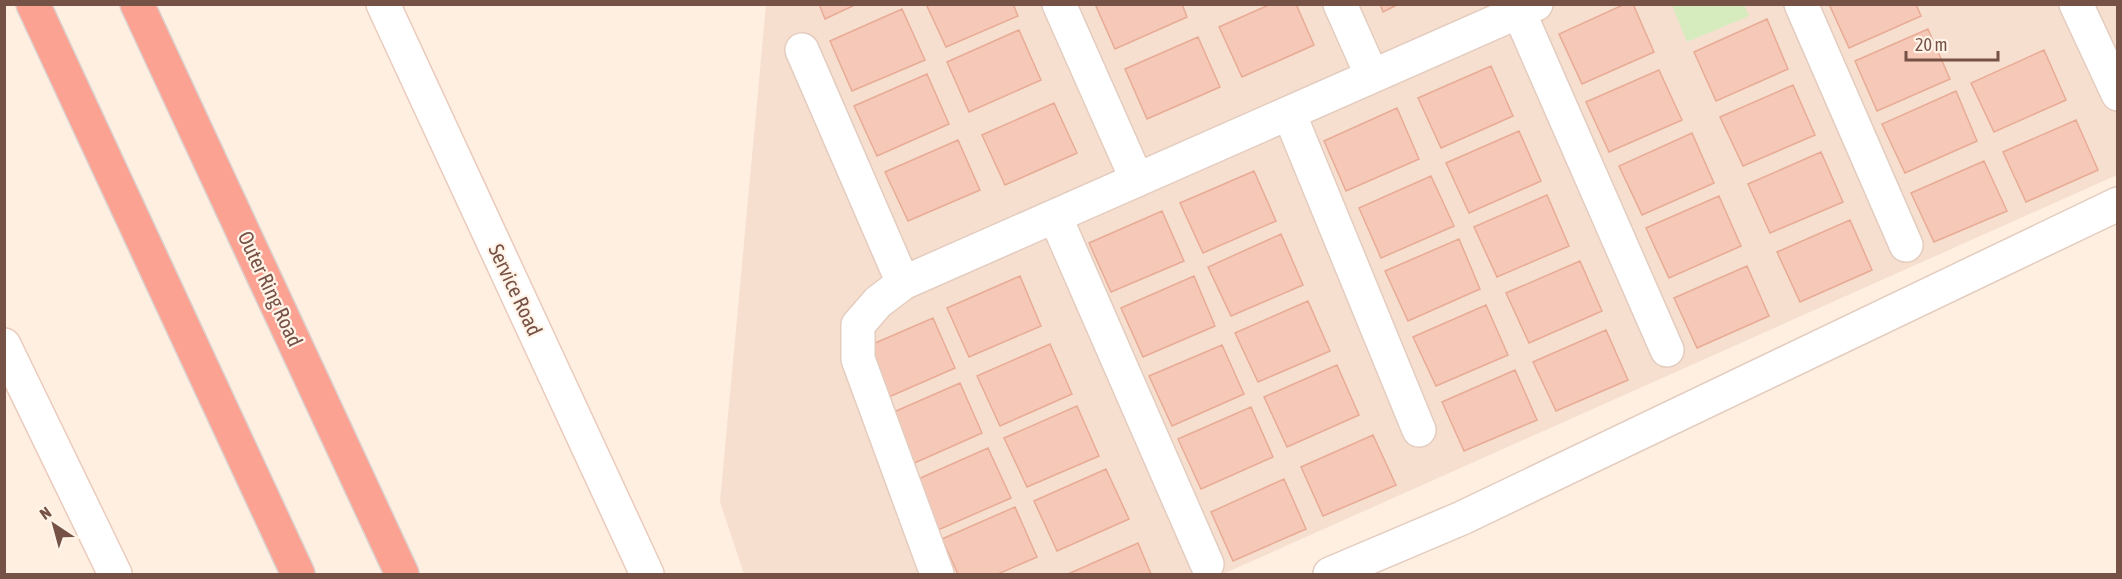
<svg xmlns="http://www.w3.org/2000/svg" width="2122" height="579" viewBox="0 0 2122 579" font-family="'Asap Condensed',sans-serif">
	<style>
		.residential { fill: #f6dfcf }
		.green { fill: #d6ecbe }
		.building { fill: #f5c8b7; stroke: #e8ab96; stroke-width: 1.5 }
		.lines { fill: none; stroke-linecap: round; stroke-linejoin: round }
		.minor-casing { stroke: #e4ccbf; stroke-width: 36 }
		.secondary-casing { stroke: #eacbbc; stroke-width: 36 }
		.motorway-casing { stroke: #dbd2cf; stroke-width: 36 }
		.minor { stroke: #fff; stroke-width: 33 }
		.secondary { stroke: #fff; stroke-width: 33 }
		.motorway { stroke: #fca293; stroke-width: 33 }
		.labels { text-anchor: middle; stroke-width: 4.5; stroke-linejoin: round; paint-order: stroke }
		.street-label { font-size: 21px; fill: #765146; stroke: #fff3e8 }
	</style>
	<rect width="100%" height="100%" fill="#feefe1"/>
	<path class="residential" d="M766 5H2117V175L1223 574H744L720 502Z"/>
	<path class="green" d="M1672 5H1744L1749 16 1687 42Z"/>
	<path class="building" d="M819 4H857L825 19Z
		M926 4H1013L1018 16 946 47Z
		M1095 4H1182L1187 17 1115 49Z
		M1271 4H1296L1314 45 1242 77 1219 27Z
		M1380 4H1399L1383 12Z
		M1625 4H1633L1654 52 1582 84 1559 34Z
		M1829 4H1916L1921 16 1849 48Z
		M902 9 925 60 852 91 830 41Z
		M1767 19 1788 69 1716 101 1694 52Z
		M1928 29 1950 79 1877 111 1855 61Z
		M1019 30 1041 80 969 112 947 62Z
		M1198 37 1220 87 1147 119 1125 69Z
		M2044 50 2066 100 1994 132 1971 83Z
		M1491 66 1513 116 1441 148 1418 98Z
		M1659 70 1682 120 1609 152 1586 102Z
		M927 74 949 124 877 156 854 106Z
		M1793 85 1815 135 1743 166 1720 117Z
		M1956 91 1977 141 1905 173 1882 124Z
		M1054 103 1077 153 1005 185 982 135Z
		M1397 108 1419 159 1346 191 1324 141Z
		M2076 120 2098 170 2026 202 2003 152Z
		M1519 131 1541 181 1469 213 1446 163Z
		M1692 133 1714 183 1642 215 1619 166Z
		M958 140 980 190 908 221 885 172Z
		M1821 152 1843 202 1770 233 1748 184Z
		M1984 161 2007 211 1934 242 1911 193Z
		M1254 171 1276 221 1203 253 1180 203Z
		M1431 176 1454 226 1381 258 1359 208Z
		M1547 195 1569 246 1497 277 1474 227Z
		M1719 196 1741 246 1669 278 1646 228Z
		M1162 211 1184 261 1111 292 1089 243Z
		M1850 220 1872 270 1800 302 1777 252Z
		M1281 234 1303 285 1231 316 1208 267Z
		M1459 239 1480 289 1408 321 1385 271Z
		M1580 261 1602 311 1529 343 1506 293Z
		M1747 266 1769 316 1697 348 1674 298Z
		M1020 276 1041 326 969 357 947 308Z
		M1194 276 1215 326 1143 357 1121 308Z
		M1308 301 1330 351 1258 382 1235 333Z
		M1486 305 1508 355 1436 386 1413 337Z
		M933 318 955 368 882 400 859 350Z
		M1606 330 1628 380 1556 411 1533 362Z
		M1050 344 1072 394 1000 426 977 376Z
		M1222 345 1244 394 1172 426 1149 376Z
		M1337 365 1359 415 1287 447 1264 397Z
		M1515 370 1537 420 1464 451 1442 402Z
		M960 383 982 433 910 465 887 415Z
		M1077 406 1099 456 1027 487 1004 438Z
		M1251 407 1273 457 1201 489 1178 439Z
		M1373 435 1396 485 1323 516 1301 467Z
		M988 448 1011 498 938 530 916 480Z
		M1106 469 1129 519 1057 551 1034 501Z
		M1284 479 1306 529 1233 561 1211 512Z
		M1015 507 1037 557 998 574H958L942 539Z
		M1138 543 1151 574H1068Z"/>
	<g class="lines">
		<defs>
			<path id="minor" d="M1059 4 1137 180
				M1340 4 1372 76
				M1801 4 1906 245
				M2076 4 2118 94
				M1519 12 1667 350
				M802 50 903 283
				M1289 113 1419 430
				M1055 216 1207 564
				M937 574 858 359V325L878 302 903 283 1536 4
				M1330 574 1462 518 2118 204"/>
			<path id="secondary" d="M383 4 647 574
				M4 345 115 574"/>
			<path id="motorway" d="M33 4 298 574
				M137 4 402 574"/>
		</defs>
		<use href="#minor" class="minor-casing"/>
		<use href="#secondary" class="secondary-casing"/>
		<use href="#motorway" class="motorway-casing"/>
		<use href="#minor" class="minor"/>
		<use href="#secondary" class="secondary"/>
		<use href="#motorway" class="motorway"/>
	</g>
	<g class="labels">
		<g class="street-label">
			<text transform="translate(270 289) rotate(65)" y="7">Outer Ring Road</text>
			<text transform="translate(515 290) rotate(65)" y="7">Service Road</text>
		</g>
	</g>
	<rect width="2122" height="579" fill="none" stroke="#765146" stroke-width="12"/>
	<g transform="translate(54 525) rotate(324)" stroke="#fff3e8" stroke-width="4.5" paint-order="stroke">
	<path d="M0-4.5L10 22L0 15L-10 22Z" fill="#765146"/>
	<text y="-9" font-size="16" font-weight="bold" text-anchor="middle" fill="#765146">N</text>
	</g>
	<path d="M1906 51v9h92v-9" fill="none" stroke="#765146" stroke-width="3"/>
	<text x="1915" y="51" font-size="18" fill="#765146" stroke="#fff3e8" stroke-width="4.5" paint-order="stroke">20 m</text>
</svg>
